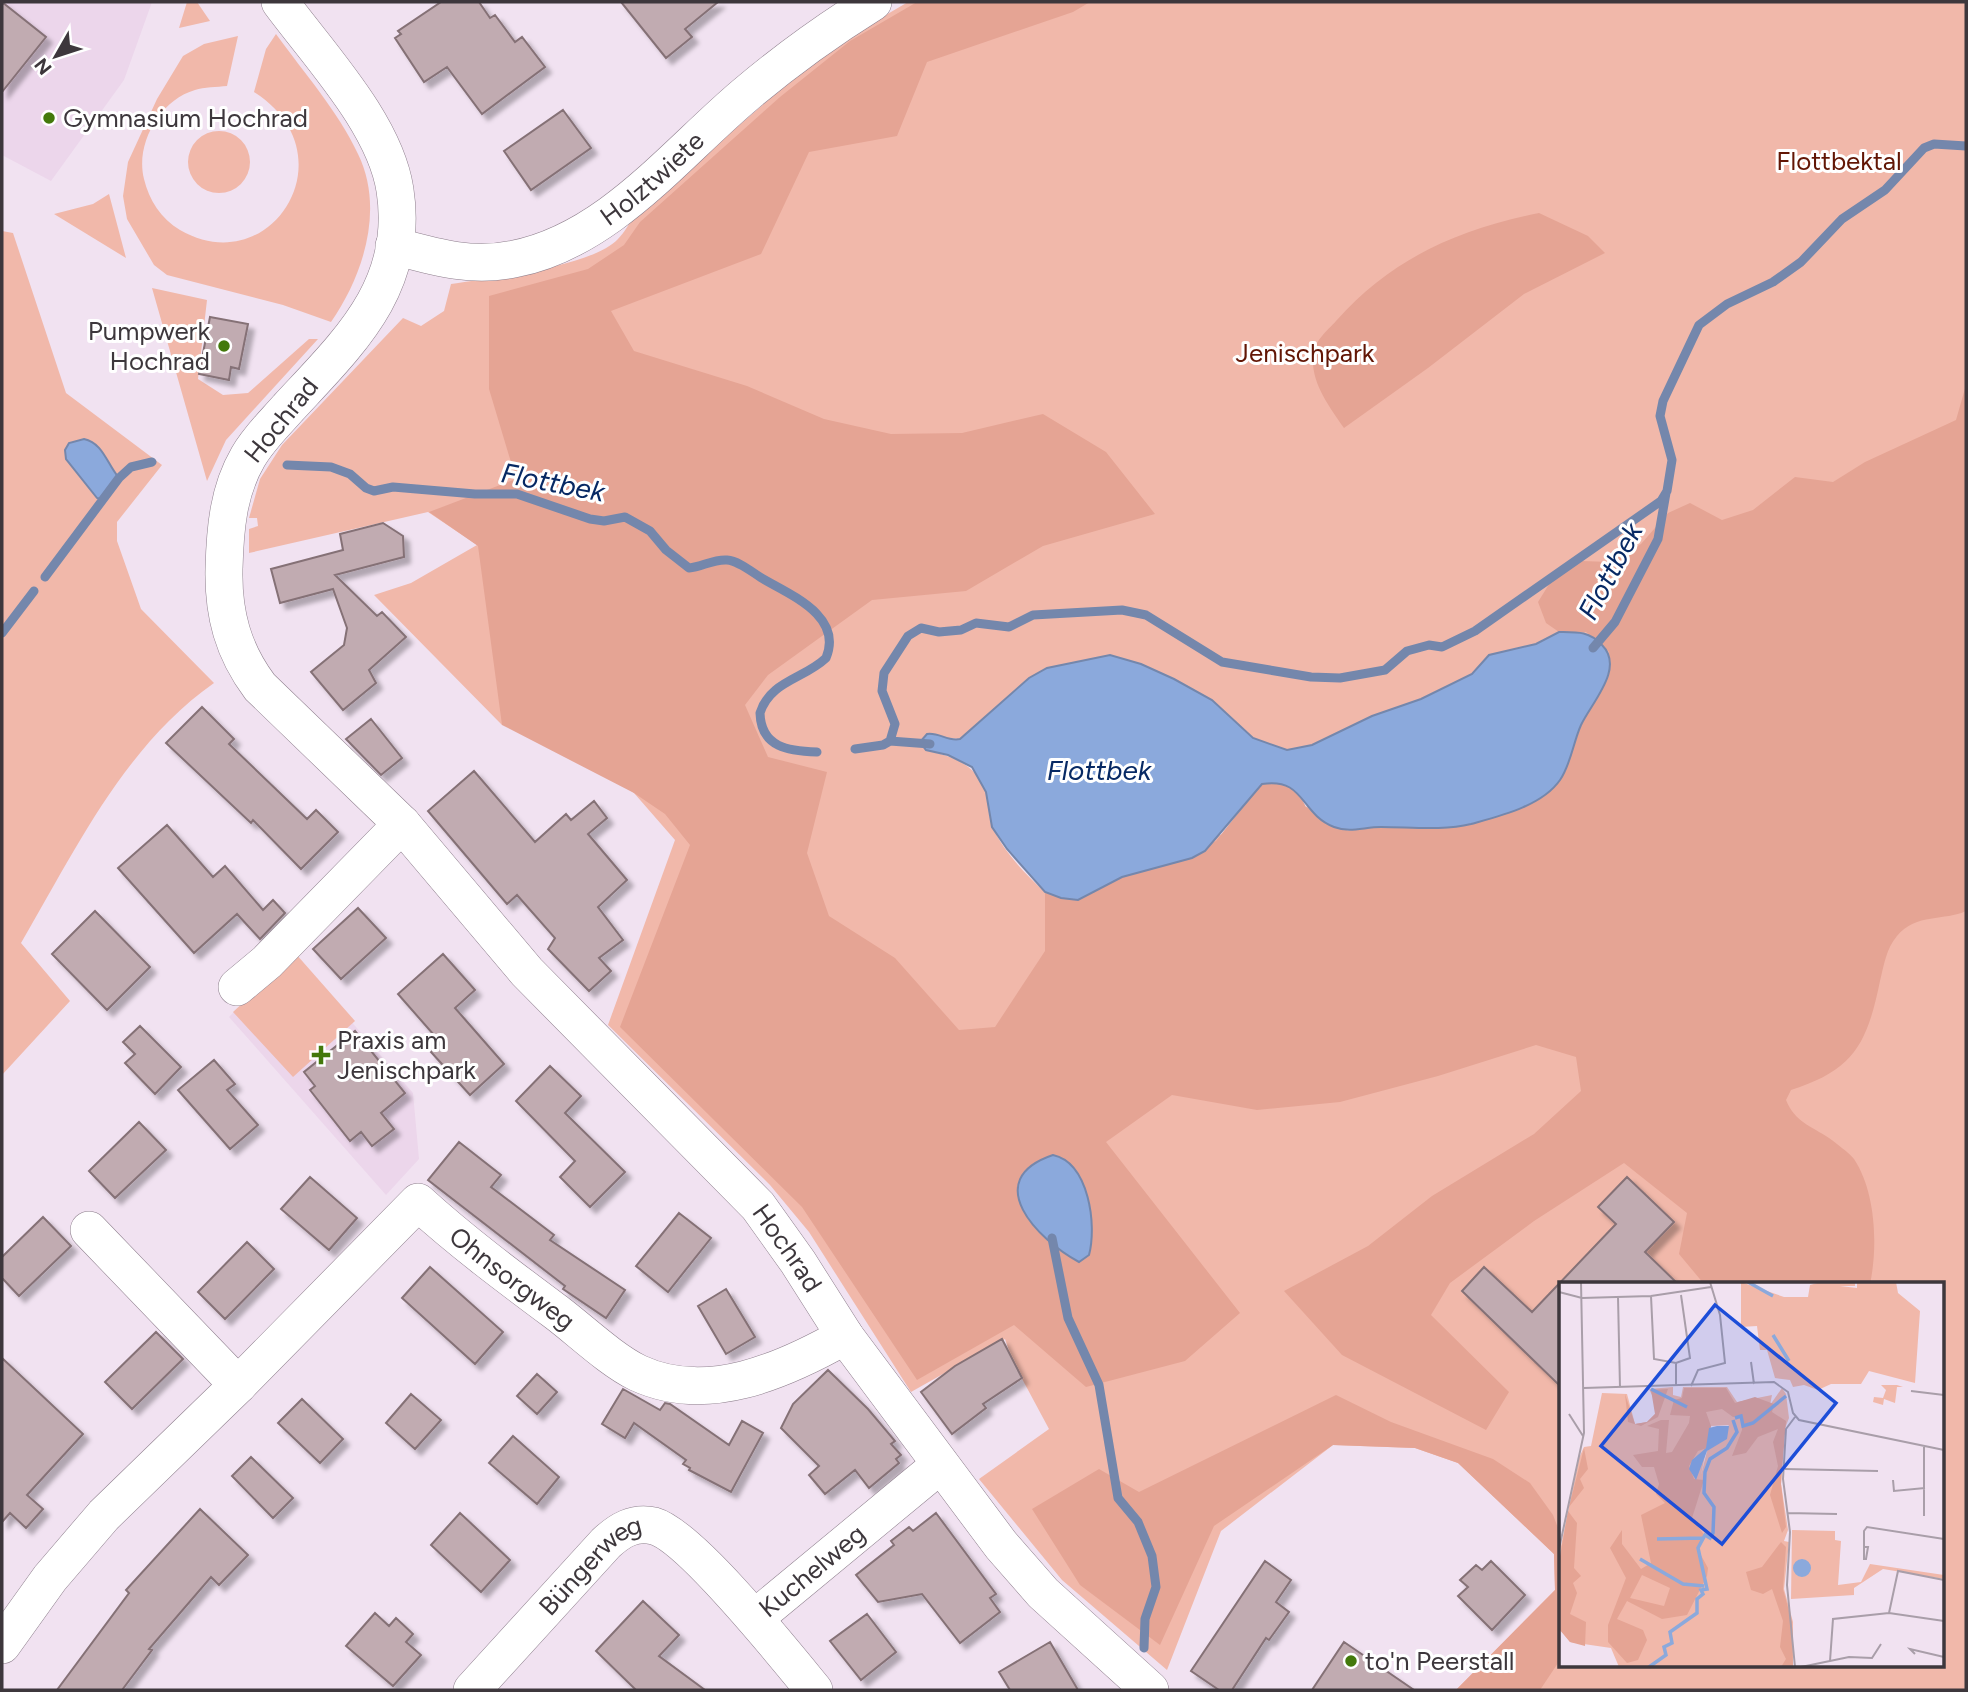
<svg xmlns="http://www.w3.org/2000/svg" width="1968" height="1692" viewBox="0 0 1968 1692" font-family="Figtree,sans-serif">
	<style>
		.built { fill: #ecd6eb }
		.green { fill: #f1b8aa; fill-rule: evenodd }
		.forest { fill: #e5a494 }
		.water { fill: #8ba9dc; stroke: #7487ac; stroke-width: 2 }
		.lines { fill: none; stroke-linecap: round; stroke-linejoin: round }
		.stream { stroke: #7487ac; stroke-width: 9 }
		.building { fill: #c1abb1; stroke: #857176; stroke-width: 2; filter: url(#shadow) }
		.minor-casing { stroke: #8e7f8d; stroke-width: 38 }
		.minor { stroke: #fff; stroke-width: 37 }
		.poi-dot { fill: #43790b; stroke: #fff; stroke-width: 2.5 }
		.labels { text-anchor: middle; stroke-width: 6; stroke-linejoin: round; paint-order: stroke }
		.poi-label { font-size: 26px; fill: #3d373c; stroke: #fff; text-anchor: start }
		.park-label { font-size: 26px; fill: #621605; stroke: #fff }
		.street-label { font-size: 26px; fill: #3d373c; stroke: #fff }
		.water-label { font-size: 28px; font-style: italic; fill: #072964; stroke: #fff }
		.inset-river { fill: none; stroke: #8ba9dc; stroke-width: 3.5 }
		.inset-road { fill: none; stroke: #a99ea9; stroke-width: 2 }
		.view { fill: #1d4ed8; fill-opacity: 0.15; stroke: #1d4ed8; stroke-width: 3.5 }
		.inset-edge { fill: none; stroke: #3d373c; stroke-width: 3.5 }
	</style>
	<defs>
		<filter id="shadow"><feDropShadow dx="6" dy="6" stdDeviation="2" flood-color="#0004"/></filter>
	</defs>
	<rect width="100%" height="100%" fill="#f1e2f1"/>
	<path class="built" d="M2 2H152L124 80 51 181 2 155Z
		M292 953 413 1093 419 1159 386 1195 229 1017Z"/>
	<path class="green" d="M187 2H197L210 21 179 28Z
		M908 2H1966V1690H1456L1555 1590 1554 1554 1458 1463 1415 1448 1333 1445 1221 1531 1167 1670 1062 1580 979 1479 1049 1429 1012 1360 1005 1339 911 1392 809 1232 770 1185 608 1025 675 840 634 793 522 709 502 725 374 595 411 583 477 545 428 512 249 553V529L258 526 257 518H249L260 479 282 445 403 318 421 326 444 311 451 284C491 278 591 267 618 239 624 233 629 224 634 216L774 95 845 39ZM1548 636 1306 807 1045 892C1026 875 1004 852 993 828 989 819 989 806 987 796 979 765 954 757 926 750L947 738 960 739 1029 678 1047 668 1110 655 1212 700 1253 738 1286 750 1312 745 1372 716 1421 699 1472 674 1489 655 1536 644ZM1560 1284H1942V1666H1560Z
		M276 34C304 73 338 111 358 154 385 209 363 276 331 322L283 305 167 275 154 265 127 219 123 196 128 162 157 99 183 56 204 44 238 36 227 86C217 87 204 87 195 90 160 100 135 144 144 179 149 200 161 219 180 230 271 283 352 154 254 92L266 49Z
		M188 162a31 31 0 1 1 62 0a31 31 0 1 1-62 0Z
		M109 194 126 258 54 214 93 204Z
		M2 231 13 233 66 393 162 465 117 522V541L141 609 214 683C124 746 75 851 21 943L70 1001 2 1075Z
		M152 288 207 300 198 379 223 395 248 393 309 339H318L226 440 207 481Z
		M296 954 355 1021 293 1077 233 1012Z"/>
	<path class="forest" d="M917 2H1090L1073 12 927 62 897 136 809 152 761 254 611 311 634 351 747 386 824 419 891 434 962 433 1043 414 1106 452 1155 514 1043 546 966 591 872 600 768 675 745 705 768 757 827 772 807 853 829 916 895 958 959 1030 995 1027 1045 951V892L1078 900 1122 877 1160 867 1216 841 1261 784 1279 781 1297 790 1306 807 1348 831 1378 827 1469 825 1535 802 1571 755 1581 726 1610 671 1609 652 1599 642 1586 632H1559L1546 623 1538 602 1551 581 1582 561 1610 562 1641 544 1668 513 1690 503 1722 520 1753 510 1795 477 1833 482 1865 462 1956 420 1966 385V911C1945 921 1916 913 1897 936 1886 949 1884 965 1880 981 1867 1044 1854 1070 1791 1090L1786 1100C1795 1122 1811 1126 1829 1138 1837 1144 1848 1152 1854 1159 1876 1192 1878 1247 1870 1284H1704L1679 1254 1687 1213 1624 1163 1534 1221 1450 1283 1431 1315 1509 1392 1486 1430 1342 1355 1284 1291 1368 1246 1432 1196 1534 1134 1581 1091 1576 1057 1536 1045 1438 1076 1340 1102 1257 1110 1172 1095 1106 1142 1240 1313 1185 1361 1086 1387 1014 1325 917 1380 802 1207 620 1027 690 845 665 814 634 793 502 725 478 546 429 512 516 479 489 389V296L588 269 624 245 640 222 780 97 850 41Z
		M1539 213 1588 236 1605 253 1524 294 1428 368 1344 428C1329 406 1311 383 1313 356 1314 341 1327 331 1336 321 1393 257 1458 230 1539 213Z
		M1336 1395 1391 1422 1493 1459 1530 1483 1553 1515 1560 1533V1660L1540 1690H1456L1555 1590 1554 1554 1458 1463 1415 1448 1333 1445 1214 1526 1160 1645 1080 1585 1032 1509 1099 1469 1139 1492Z"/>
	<path class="water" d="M84 439C103 443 107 464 119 478L104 500 97 498 66 459 65 450 69 443Z
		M1559 632C1577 632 1589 631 1602 645 1625 668 1592 702 1581 725 1573 743 1571 764 1560 780 1542 806 1500 816 1471 824 1443 831 1410 827 1381 827 1364 827 1350 833 1334 827 1300 814 1305 777 1262 784L1205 851 1192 858 1122 877 1078 900 1061 898 1045 892 1007 849 992 827 986 792 972 767 948 755 926 750 920 742 927 734C939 732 948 742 960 739L1029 678 1047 668 1110 655 1141 664 1174 679 1212 700 1253 738 1287 750 1312 745 1372 716 1421 699 1472 674 1489 655 1536 644Z
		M1053 1155C1089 1163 1097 1225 1089 1255L1079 1262C1038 1240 979 1180 1053 1155Z"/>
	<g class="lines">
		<path class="stream" d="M287 465 331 467 350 474 366 488 374 491 393 487 475 494H517L590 519 604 521 625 517 650 531 666 550 689 568C702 567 713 559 727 560 740 561 754 574 765 580 793 596 843 617 826 658 804 679 770 681 760 713 761 748 789 751 817 752
			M45 577 119 478 131 467 152 462
			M2 633 34 591
			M1593 648 1615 622 1658 539 1666 493
			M890 741 930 744
			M855 749 883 745 890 741 895 724 882 691 884 673 908 636 921 628 939 632 961 630 976 623 1009 627 1033 615 1122 610 1146 615 1222 662 1311 677 1340 678 1385 670 1407 651 1429 645 1442 647 1475 631 1661 501 1667 491 1672 460 1660 416 1663 401 1699 325 1727 304 1773 282 1801 262 1842 219 1885 190 1924 148 1934 144 1966 146
			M1052 1238 1068 1318 1099 1385 1118 1498 1138 1522 1152 1556 1156 1587 1145 1619 1144 1648"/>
	</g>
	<path class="building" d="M2 2 46 37 2 92Z
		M441 2H479L490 18 495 15 515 42 522 37 545 67 482 114 447 67 424 82 395 38 401 34 398 31Z
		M621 2H718L685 29 692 37 666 58Z
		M563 110 591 148 531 190 504 151Z
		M210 317 248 324 239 369 231 367 229 380 199 374Z
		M383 523 403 536 404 557 335 575 377 616 382 612 406 637 369 670 376 683 343 710 311 672 344 645 347 628 333 589 280 603 271 569 343 550 340 534Z
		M202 707 234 739 229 744 307 819 316 810 338 832 301 869 253 820 251 823 166 743Z
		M371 719 402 758 381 775 346 739Z
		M474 771 535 842 566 814 571 820 594 801 607 818 588 834 627 880 598 907 623 940 599 958 611 971 589 991 548 949 555 938 517 895 507 904 428 811Z
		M167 825 213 877 225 866 263 910 273 900 285 913 260 939 237 914 194 953 118 868Z
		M358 908 386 938 341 979 313 949Z
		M95 911 150 967 107 1010 52 954Z
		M443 954 475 990 455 1008 504 1064 470 1095 431 1052 441 1043 398 994Z
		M140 1026 181 1067 155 1094 125 1063 135 1054 123 1042Z
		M355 1031 405 1093 381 1113 394 1129 372 1146 361 1132 350 1141 310 1090 315 1086 304 1072Z
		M214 1060 235 1084 227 1090 258 1125 230 1149 178 1090Z
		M550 1066 581 1096 565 1113 625 1172 590 1207 560 1177 575 1161 516 1101Z
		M139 1122 166 1150 115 1198 89 1171Z
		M459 1142 501 1175 491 1187 554 1235 550 1240 625 1290 606 1318 563 1289 565 1286 428 1180Z
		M310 1177 357 1218 329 1250 281 1209Z
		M1627 1177 1674 1222 1645 1252 1678 1284H1560V1386L1462 1291 1484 1267 1532 1312 1616 1224 1598 1207Z
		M679 1213 711 1238 668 1292 636 1266Z
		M43 1217 71 1246 19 1296 2 1278V1257Z
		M247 1242 274 1269 225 1319 198 1292Z
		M430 1267 503 1332 475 1364 402 1298Z
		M726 1289 755 1337 726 1354 698 1306Z
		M156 1332 183 1359 132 1409 105 1382Z
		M1002 1339 1022 1378 983 1404 986 1408 952 1434 921 1392 955 1366Z
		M2 1358 83 1434 27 1495 43 1509 26 1528 10 1513 2 1522Z
		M828 1370 868 1409 895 1441 891 1444 901 1455 896 1459 899 1463 869 1488 855 1470 825 1494 809 1475 819 1466 781 1428 793 1404Z
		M537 1374 557 1392 537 1414 517 1396Z
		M623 1389 660 1410 665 1403 670 1404 729 1445 742 1421 763 1433 731 1492 689 1470 690 1468 683 1464 686 1460 634 1423 625 1438 602 1424Z
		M411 1394 441 1420 415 1449 386 1423Z
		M302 1399 343 1439 320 1463 278 1423Z
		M513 1436 559 1477 537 1504 489 1463Z
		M251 1457 293 1498 273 1518 232 1476Z
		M200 1509 248 1555 219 1585 211 1577 149 1649 152 1650 122 1690H57L129 1593 126 1590Z
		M460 1513 510 1560 481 1592 431 1545Z
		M936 1513 996 1594 990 1598 1000 1612 960 1643 922 1594 878 1602 856 1575 894 1545 891 1541 909 1527 913 1531Z
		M1265 1561 1291 1580 1276 1602 1289 1612 1269 1640 1266 1638 1232 1690H1219L1191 1671Z
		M1491 1561 1525 1595 1492 1630 1458 1596 1468 1587 1460 1580 1476 1565 1482 1570Z
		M643 1601 679 1635 659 1656 705 1690H636L596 1651Z
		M375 1613 389 1626 396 1618 413 1634 406 1642 421 1655 393 1686 346 1646Z
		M867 1614 896 1652 861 1680 830 1641Z
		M1050 1642 1078 1690H1010L999 1672Z
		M1344 1642 1414 1690H1312Z"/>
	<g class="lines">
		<defs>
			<g id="minor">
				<path id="s1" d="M280 2C319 55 385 124 395 190 410 287 348 343 288 408 274 424 259 438 248 457 228 491 225 530 224 569 223 614 233 651 260 687L402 824 527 972 758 1206 798 1262 845 1336 1001 1545 1043 1593 1150 1690"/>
				<path id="s2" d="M394 246C435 257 471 268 514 259 608 241 675 154 745 95 785 61 828 30 873 2"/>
				<path d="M237 987 267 962 402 824"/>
				<path d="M89 1230 238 1385"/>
				<path id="s3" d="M755 1618 940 1465"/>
				<path id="s4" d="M2 1645 50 1578 104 1515 238 1385 418 1202C462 1242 509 1277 556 1312 580 1330 611 1360 638 1373 707 1405 783 1371 845 1336"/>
				<path id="s5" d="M472 1690 606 1543C619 1531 634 1521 654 1526 690 1536 786 1656 814 1690"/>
			</g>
		</defs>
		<use href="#minor" class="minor-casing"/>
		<use href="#minor" class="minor"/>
	</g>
	<g class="poi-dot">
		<circle cx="49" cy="118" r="7"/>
		<circle cx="224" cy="346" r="7"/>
		<path d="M317.5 1044.5h7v7h7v7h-7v7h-7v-7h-7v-7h7z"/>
		<circle cx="1351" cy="1661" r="7"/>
	</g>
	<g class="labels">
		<g class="poi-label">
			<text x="63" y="127">Gymnasium Hochrad</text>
			<text x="210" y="340" text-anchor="end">Pumpwerk<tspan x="210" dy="30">Hochrad</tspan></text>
			<text x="337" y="1049">Praxis am<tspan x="337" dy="30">Jenischpark</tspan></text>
			<text x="1365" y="1670">to'n Peerstall</text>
		</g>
		<g class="park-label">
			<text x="1839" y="170">Flottbektal</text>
			<text x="1305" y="362">Jenischpark</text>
		</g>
		<g class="street-label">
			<text dy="9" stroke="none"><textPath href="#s2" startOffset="284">Holztwiete</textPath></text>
			<text transform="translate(281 420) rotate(-51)" y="9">Hochrad</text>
			<text dy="9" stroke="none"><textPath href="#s1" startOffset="1552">Hochrad</textPath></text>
			<text dy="9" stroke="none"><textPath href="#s4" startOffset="730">Ohnsorgweg</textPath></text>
			<text dy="9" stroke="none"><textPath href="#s3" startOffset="74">Kuchelweg</textPath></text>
			<text dy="9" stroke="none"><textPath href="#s5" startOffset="173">Büngerweg</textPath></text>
		</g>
		<g class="water-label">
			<text transform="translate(553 482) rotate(11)" y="10">Flottbek</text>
			<text transform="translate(1610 571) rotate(-62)" y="10">Flottbek</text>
			<text x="1099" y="780">Flottbek</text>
		</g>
	</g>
	<g transform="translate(1559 1282)">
		<rect width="385" height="385" fill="#f1e2f1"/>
		<path d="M182 0 225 15H249L251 3 262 0H296V4H281L298 6V0H337L339 11 361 29 356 101 310 89 302 102H272L259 108 245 103 234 105 231 98 216 96 208 68H201L198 44 182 45ZM322 103H338L344 105H338L336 121 325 117 324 123 314 120 315 115 324 116 327 108ZM114 105V113L122 115 124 105H168L178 120 213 113 211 123 223 106 227 112 230 136 224 151 222 202 229 248 225 259 230 260 225 307 234 340V385H60L52 366 11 360 0 346 2 264 20 176 25 165 32 164 43 111 68 112 76 142 88 140 96 132V119L90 107ZM170 143 148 169 142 193 152 144ZM233 248 276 249V258L282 259 279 303 302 300 311 282 385 293V297L324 287 295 306V313L232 317Z" fill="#f1b8aa" fill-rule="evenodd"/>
		<path d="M125 106H167L176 121 196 115 215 122 213 130 227 139 222 202 227 245 223 251 211 213 219 184 214 160 219 147 199 155 187 171 173 174 183 148V133L174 135 163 127 147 130 152 144 148 166 139 169 130 184 135 197 145 198 133 236 146 254 138 266 149 286 148 294 128 333 103 337 68 319 58 337 84 348 88 358 79 378 68 381 49 360V343L67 296 51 266 63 248V262L82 287 92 281 82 233 106 221 97 212 100 202 95 185H83L74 173 99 169 100 147 88 144 102 138H110L107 171 113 170 130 141 131 134 111 133 115 118 123 116ZM83 293 111 306 105 324 71 316ZM109 107 99 135 82 144 69 140 66 112 76 142 88 140 96 132 92 108ZM25 166 29 187 21 197 25 206 10 225ZM9 229 18 241 15 286 22 294 14 301 18 311 11 332 27 340 26 364 11 360 0 347V280ZM222 260 227 265 224 307 233 340 234 385H222L227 377 221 365 224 339 213 307 204 312 192 308 187 290 203 285Z" fill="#e5a494" fill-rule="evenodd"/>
		<path d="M158 144H170L168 157 148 169 137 198 130 187 133 178 147 166 150 146ZM234 286a9 9 0 1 1 18 0a9 9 0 1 1-18 0Z" fill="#8ba9dc"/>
		<path class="inset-river" d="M189 0 214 14M214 53 230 79M92 107 128 125M176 136 182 134 184 144 194 141 227 114M98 257 144 256M81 277 124 302 145 304M90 385 107 373 105 365 113 361 111 350 138 331V317L144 312 142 308 148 307 139 266 146 253 151 256 154 251 155 225 145 211 146 190 151 177 168 166 178 150 174 138"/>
		<path class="inset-road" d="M0 10 23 16 92 14 152 5M92 14 95 77 117 81 131 76 122 13M59 15 61 106M192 80 195 102M117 81V103M132 104 139 88 166 81 161 33 151 0M25 106 215 100 229 110 234 131 240 138 385 168M352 109 385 113M10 132 24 154M365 165V234M226 187 319 189M334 198 335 209 366 206M228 231 278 232M305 265H309L307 277H305V249L308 245 385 257M0 267 25 151 22 0M330 331 339 289 385 298M356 372 351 367 385 375M271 379 274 337 330 331 385 339M236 385 228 303 231 250 224 197 227 147 236 135M242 385 290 375 313 376 322 362"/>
		<path class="view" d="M156 23 277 121 163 262 42 164Z"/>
		<rect width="385" height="385" class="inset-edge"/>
	</g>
	<rect width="1968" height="1692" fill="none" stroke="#3d373c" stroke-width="7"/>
	<g transform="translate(56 56) rotate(231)" stroke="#ffffff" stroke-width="5" paint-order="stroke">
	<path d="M0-5L12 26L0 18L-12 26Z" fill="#3d373c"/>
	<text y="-10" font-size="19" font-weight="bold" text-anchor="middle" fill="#3d373c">N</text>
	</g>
</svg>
